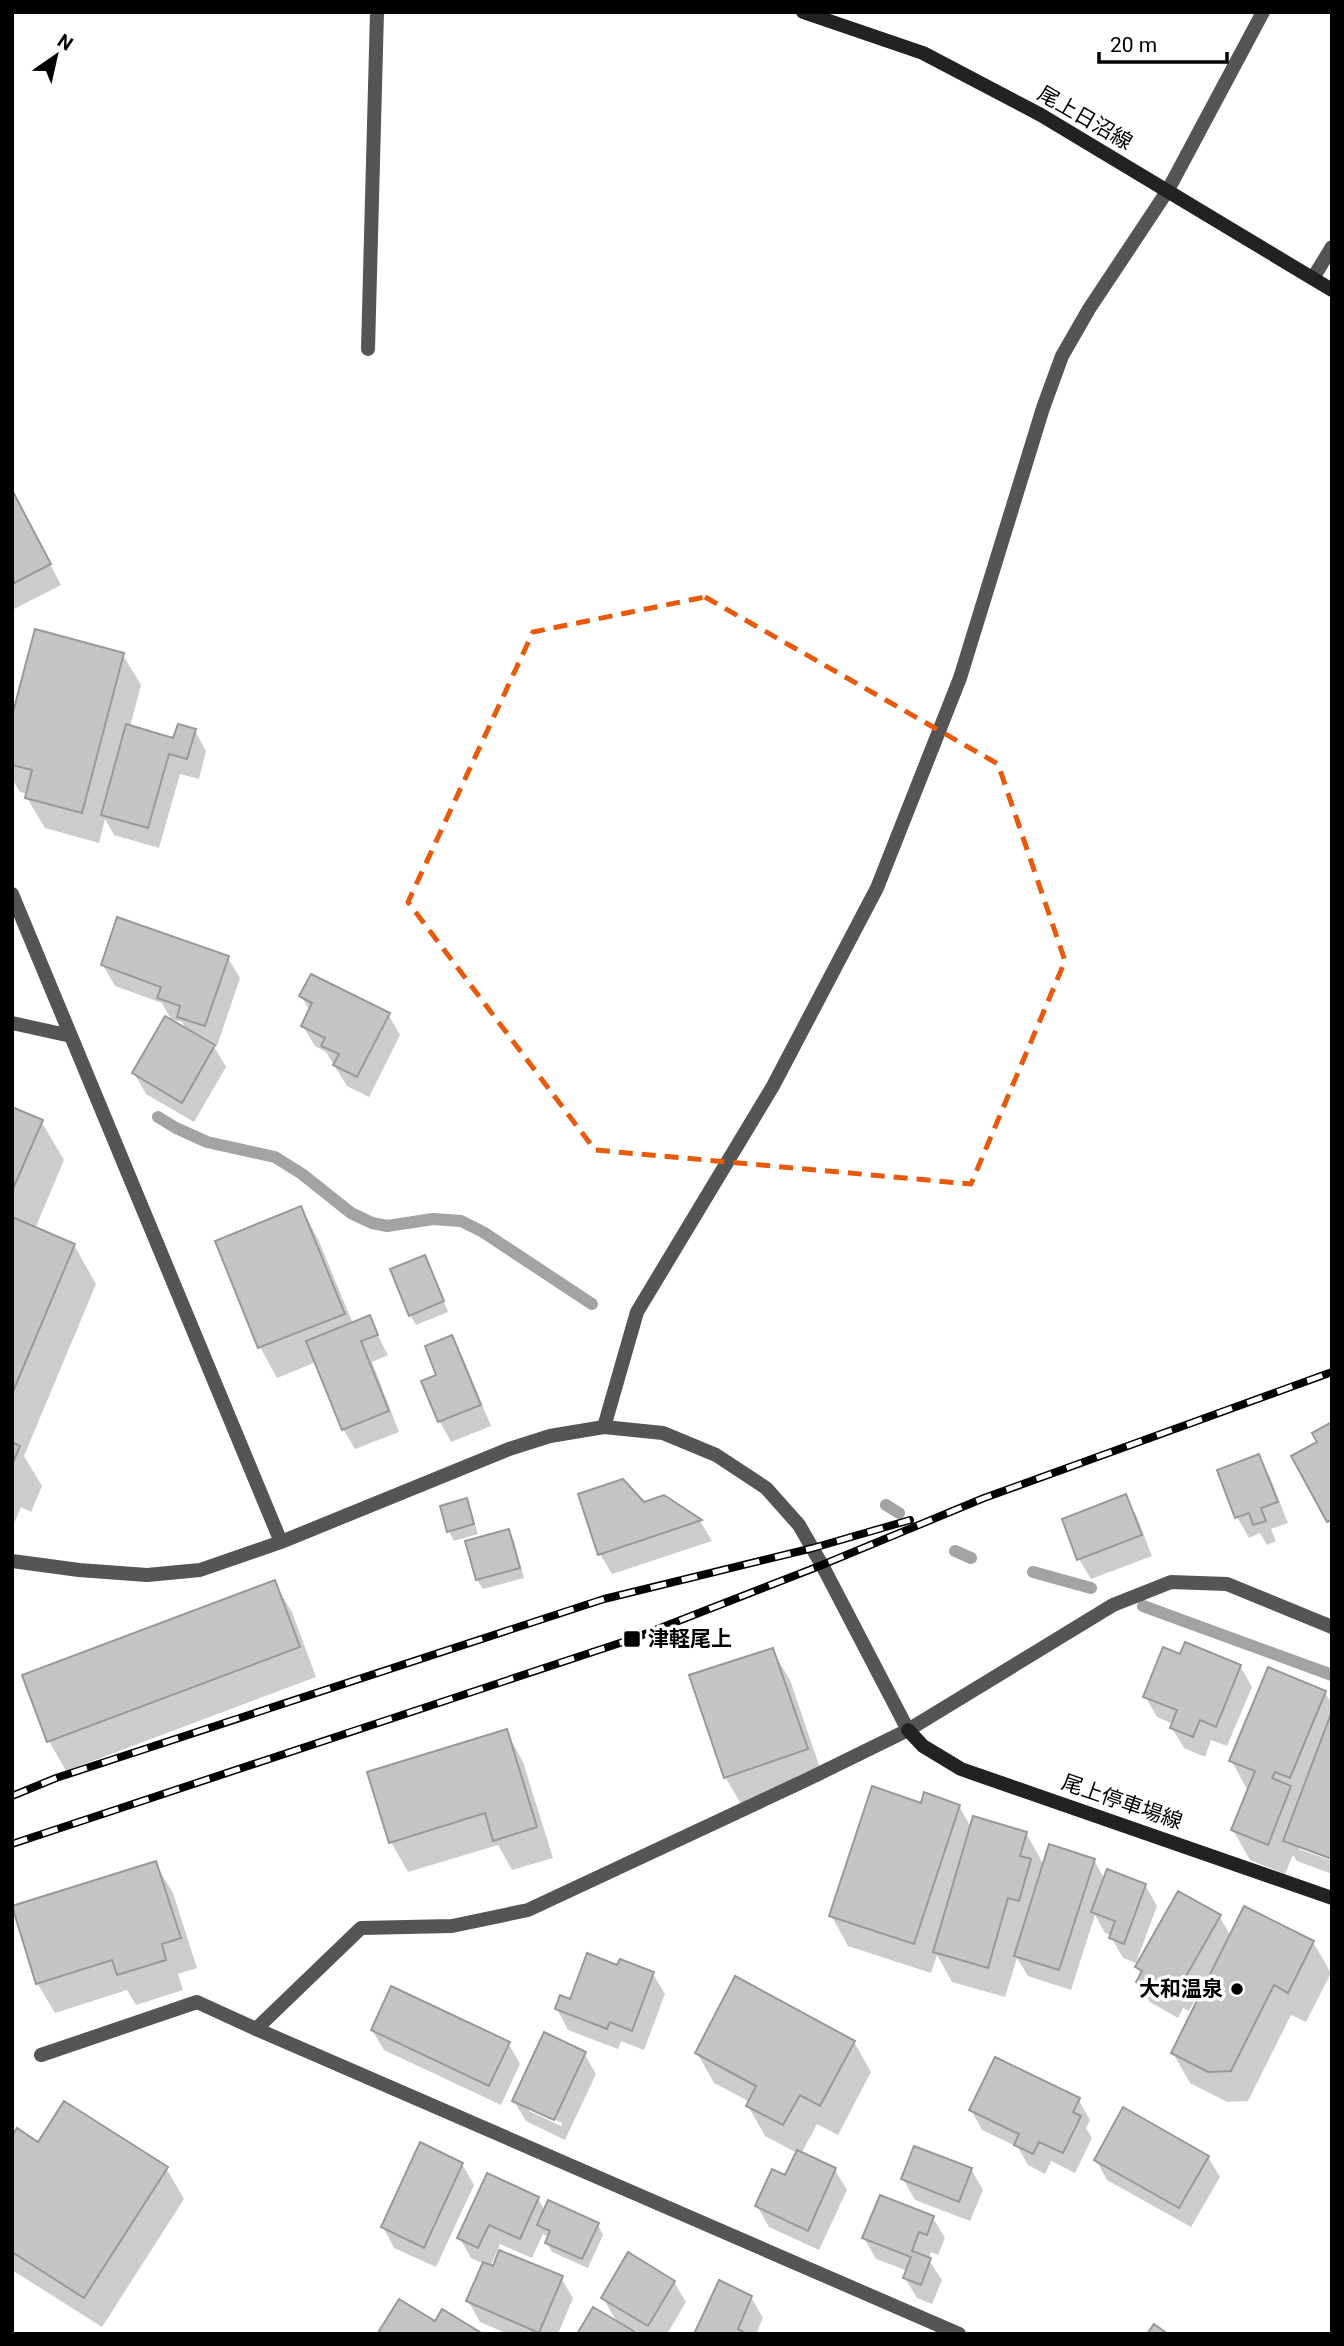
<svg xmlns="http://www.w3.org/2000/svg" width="1344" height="2346" viewBox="0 0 1344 2346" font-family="Roboto,'Noto Sans JP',sans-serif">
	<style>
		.shadow { fill: #0003; fill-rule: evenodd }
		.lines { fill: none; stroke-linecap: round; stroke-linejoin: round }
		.stream { stroke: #a3a3a3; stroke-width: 12 }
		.building { fill: #c4c4c4; stroke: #999; stroke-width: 2 }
		.service { stroke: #555; stroke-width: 14 }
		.minor { stroke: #555; stroke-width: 14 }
		.tertiary { stroke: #555; stroke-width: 14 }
		.secondary { stroke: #222; stroke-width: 14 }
		.rail-casing { stroke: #000; stroke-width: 8 }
		.rail { stroke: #fff; stroke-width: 5; stroke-dasharray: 16; stroke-linecap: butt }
		.marked { fill: none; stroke: #e8590c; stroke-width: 5; stroke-dasharray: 14 9; stroke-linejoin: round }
		.poi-dot { fill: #000; stroke: #fff; stroke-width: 2.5 }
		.labels { text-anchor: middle; stroke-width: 7; stroke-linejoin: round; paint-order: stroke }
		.street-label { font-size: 21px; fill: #000; stroke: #fff }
		.poi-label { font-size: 21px; font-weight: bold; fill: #000; stroke: #fff; text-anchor: start }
	</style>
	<rect width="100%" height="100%" fill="#fff"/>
	<path class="shadow" d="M12 492 61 585 12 610Z
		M123 655 141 685 130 727 175 740 195 731 206 751 199 779 180 774 159 848 114 835 105 819 99 843 45 828 27 798 28 794 20 792 12 779V723Z
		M228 958 240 978 217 1046 213 1045 226 1067 194 1122 146 1094 134 1073 187 1031 182 1022 171 1019 162 1003 115 986 103 965Z
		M301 996 388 1014 400 1035 369 1097 347 1086 326 1052 315 1046 303 1026 310 1011Z
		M12 1109 41 1121 64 1160 35 1229 74 1245 96 1284 24 1456 42 1486 31 1512 21 1507 12 1528Z
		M301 1208 318 1239 353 1324 369 1318 388 1355 372 1362 399 1432 355 1449 343 1429 316 1362 277 1378 260 1347 217 1242Z
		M430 1267 448 1312 416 1325 410 1315Z
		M451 1338 463 1358 491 1426 451 1442 440 1422 423 1382 438 1376Z
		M1258 1456 1270 1477 1288 1523 1271 1529 1276 1541 1267 1545 1260 1533 1249 1538 1237 1517Z
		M1125 1496 1137 1517 1152 1556 1091 1579 1079 1559Z
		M664 1497 700 1521 712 1541 612 1574 600 1554Z
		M466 1500 471 1510 478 1534 454 1541 449 1531Z
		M508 1531 514 1541 524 1578 483 1589 477 1580Z
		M274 1582 292 1612 316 1677 66 1771 49 1741Z
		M772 1650 790 1680 824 1780 743 1807 725 1777Z
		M1181 1657 1240 1666 1252 1687 1227 1746 1211 1740 1205 1757 1184 1748 1172 1728 1173 1724 1157 1717 1145 1696Z
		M1325 1692 1332 1705V1857L1299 1845V1849L1332 1861V1874L1297 1861 1293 1855 1285 1874 1250 1860 1233 1830 1248 1791 1231 1760Z
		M506 1731 523 1762 553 1858 512 1870 498 1845 408 1872 391 1842Z
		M922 1805 959 1806 971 1827 1026 1833 1044 1865 1094 1860 1105 1880 1145 1885 1157 1906 1136 1963 1123 1958 1111 1937 1112 1935 1105 1933 1095 1915 1071 1990 1028 1976 1017 1958 1005 1997 952 1982 937 1955 931 1973 848 1946 831 1915Z
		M155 1863 173 1893 197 1968 178 1974 183 1990 136 2005 127 1990 55 2013 37 1983Z
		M1219 1916 1231 1936 1313 1942 1331 1973 1306 2022 1291 2015 1248 2101 1227 2102 1190 2083 1173 2053 1200 1999 1197 1997 1189 2011 1183 2008 1178 2018 1150 2002 1138 1982 1141 1975 1137 1967Z
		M618 1967 653 1974 665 1994 644 2050 621 2041 618 2049 568 2030 557 2009Z
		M372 2030 508 2043 520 2064 501 2105 384 2050Z
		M854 2042 871 2072 838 2135 817 2124 801 2154 835 2170 847 2190 819 2250 769 2227 757 2206 786 2178 797 2153 765 2136 748 2106 750 2102 714 2083 697 2053Z
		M584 2053 596 2074 565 2140 526 2121 514 2101ZM529 2107 562 2123 561 2126 529 2111Z
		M1078 2099 1090 2120 1086 2128 1092 2138 1075 2173 1051 2161 1045 2174 1028 2165 1018 2147 982 2130 971 2110Z
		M12 2139 166 2168 184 2199 102 2327 12 2270Z
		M1208 2157 1220 2177 1191 2227 1107 2180 1096 2160Z
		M462 2164 474 2185 436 2267 394 2248 383 2227Z
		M971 2169 983 2190 970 2221 915 2200 903 2179Z
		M538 2198 545 2211 598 2225 603 2235 588 2268 552 2252 547 2242 549 2237 543 2234 532 2258 500 2244 497 2251 561 2278 573 2298 558 2334H508L480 2322 468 2301 484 2264 471 2258 459 2237ZM497 2251 500 2252 494 2268 490 2267Z
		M933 2218 945 2238 938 2255 931 2252 928 2259 942 2280 932 2304 917 2298 905 2278 908 2271 876 2259 864 2238Z
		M674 2282 686 2302 667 2334H641L633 2329 636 2334 618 2324 603 2298Z
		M751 2297 763 2318 756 2334H696Z"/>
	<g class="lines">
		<path class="stream" d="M158 1117 176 1128 207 1142 275 1157 302 1174 351 1213 372 1223 387 1226 433 1219 461 1221 483 1232 592 1304
			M886 1505 899 1513
			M955 1551 971 1558
			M1033 1572 1091 1588
			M1143 1606 1332 1675"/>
	</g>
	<path class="building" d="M12 490 51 564 12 584Z
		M35 629 124 653 82 813 25 798 32 770 12 765V716Z
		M126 724 173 738 178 724 196 729 187 759 169 754 148 828 101 815Z
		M117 917 229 956 205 1026 177 1017 180 1006 157 998 161 987 101 965Z
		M311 974 390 1013 357 1077 333 1065 339 1054 321 1046 325 1038 301 1026 312 1003 299 996Z
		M165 1016 215 1045 182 1103 132 1073Z
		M12 1107 43 1120 12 1191Z
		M301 1206 345 1314 258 1348 215 1241Z
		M12 1217 75 1244 12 1394Z
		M425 1255 444 1301 409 1316 390 1269Z
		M370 1315 378 1335 361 1341 389 1411 342 1430 306 1341Z
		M452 1335 481 1405 438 1422 421 1381 436 1375 425 1346Z
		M1332 1422V1520L1327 1522 1291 1456 1317 1442 1312 1433Z
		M12 1442 20 1446 12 1465Z
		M1259 1454 1278 1502 1261 1508 1266 1521 1253 1525 1249 1513 1235 1518 1217 1470Z
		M623 1479 644 1502 664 1495 702 1520 598 1555 578 1494Z
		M1126 1494 1142 1535 1077 1560 1062 1519Z
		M467 1498 474 1524 447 1532 440 1506Z
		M509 1529 520 1568 476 1580 465 1541Z
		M275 1580 300 1647 47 1742 22 1675Z
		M1185 1642 1241 1665 1216 1727 1200 1720 1193 1737 1170 1728 1177 1710 1143 1697 1163 1647 1180 1654Z
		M773 1648 808 1749 724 1778 689 1675Z
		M1268 1667 1326 1691 1290 1778 1275 1772 1272 1778 1291 1786 1268 1845 1231 1830 1255 1771 1229 1761Z
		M1332 1711V1859L1283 1841Z
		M507 1729 537 1827 493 1841 485 1813 389 1843 367 1772Z
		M872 1786 921 1803 924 1792 960 1805 914 1944 829 1916Z
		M973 1816 1027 1832 1020 1856 1031 1859 1019 1901 1008 1898 988 1968 933 1952Z
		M1049 1844 1095 1859 1059 1970 1014 1956Z
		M156 1861 181 1938 162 1944 166 1960 117 1975 112 1960 36 1984 12 1906Z
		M1107 1869 1146 1884 1124 1944 1109 1938 1115 1921 1091 1912Z
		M1178 1891 1221 1915 1177 1992 1172 1989 1166 1999 1136 1982 1142 1971 1135 1967Z
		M1244 1906 1314 1941 1288 1993 1274 1985 1231 2071 1208 2072 1171 2053Z
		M587 1953 617 1965 620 1959 654 1972 632 2031 610 2022 607 2029 555 2009 560 1995 570 1999Z
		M735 1976 855 2041 820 2106 800 2095 783 2125 746 2106 756 2086 695 2053Z
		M391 1986 510 2042 489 2086 371 2030Z
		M544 2032 586 2052 554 2120 512 2101Z
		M995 2057 1080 2098 1073 2112 1081 2116 1063 2153 1039 2142 1033 2154 1014 2145 1019 2134 969 2110Z
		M64 2101 168 2167 84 2298 12 2252V2136L17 2128 38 2142Z
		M1123 2107 1209 2156 1179 2208 1094 2160Z
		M420 2142 463 2163 424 2248 381 2227Z
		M914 2146 972 2168 959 2202 901 2179Z
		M797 2150 836 2168 808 2231 755 2206 772 2169 785 2175Z
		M487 2173 539 2197 520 2239 489 2225 478 2248 457 2238Z
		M880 2195 934 2216 927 2235 919 2232 912 2251 931 2258 921 2285 903 2278 911 2257 862 2238Z
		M548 2200 599 2223 582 2259 545 2243 550 2231 537 2225Z
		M499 2250 563 2276 539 2333 466 2301 483 2262 493 2266Z
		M628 2252 675 2281 648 2326 601 2298Z
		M719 2280 752 2296 738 2329 747 2334H694Z
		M399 2299 435 2321 442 2309 483 2334H383L379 2331Z
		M593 2307 637 2333V2334H577Z
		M1154 2324 1168 2334H1147Z"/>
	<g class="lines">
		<path class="service" d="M41 2055 197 2002 256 2029"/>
		<path class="minor" d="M1313 278 1332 247
			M368 349 377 12
			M604 1427 637 1312 773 1086 877 888 960 678 1043 408 1062 356 1089 309 1168 190 1263 12
			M959 2334 256 2029 361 1928 452 1926 528 1910 804 1781 908 1730 1113 1605 1171 1582 1227 1584 1332 1627"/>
		<path class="tertiary" d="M12 894 281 1542
			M12 1023 71 1036
			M12 1561 79 1570 147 1575 200 1570 281 1542 509 1449 550 1436 604 1427 663 1433 716 1455 766 1488 799 1525 822 1565 908 1730"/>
		<path class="secondary" d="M803 12 923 53 1041 115 1332 290
			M908 1730 923 1746 961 1769 1332 1898"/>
		<defs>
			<path id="rail" d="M12 1796 56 1778 604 1599 813 1548 910 1520
				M12 1844 632 1639 822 1565 984 1498 1332 1372"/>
		</defs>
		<use href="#rail" class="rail-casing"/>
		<use href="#rail" class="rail"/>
	</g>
	<path class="marked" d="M705 597 998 764 1065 961 971 1184 595 1150 408 902 533 632Z"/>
	<g class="poi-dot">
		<rect x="623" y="1630" width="18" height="18" rx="3.5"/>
		<circle cx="1237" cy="1989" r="7"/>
	</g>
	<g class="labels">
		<g class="street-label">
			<text transform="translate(1085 118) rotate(30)" y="7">尾上日沼線</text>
			<text transform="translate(1122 1802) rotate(19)" y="7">尾上停車場線</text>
		</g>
		<g class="poi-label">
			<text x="648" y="1646">津軽尾上</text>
			<text x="1223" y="1996" text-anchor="end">大和温泉</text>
		</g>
	</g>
	<rect width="1344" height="2346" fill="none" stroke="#000000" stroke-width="28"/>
	<g transform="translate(56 56) rotate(34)" stroke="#ffffff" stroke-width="5" paint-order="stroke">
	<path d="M0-5L12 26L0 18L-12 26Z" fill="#000000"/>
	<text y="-10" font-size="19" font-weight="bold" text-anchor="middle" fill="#000000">N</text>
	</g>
	<path d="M1099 52v10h128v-10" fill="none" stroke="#000000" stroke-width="3.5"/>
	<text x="1110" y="52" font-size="21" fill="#000000" stroke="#ffffff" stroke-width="5" paint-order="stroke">20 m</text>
</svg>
